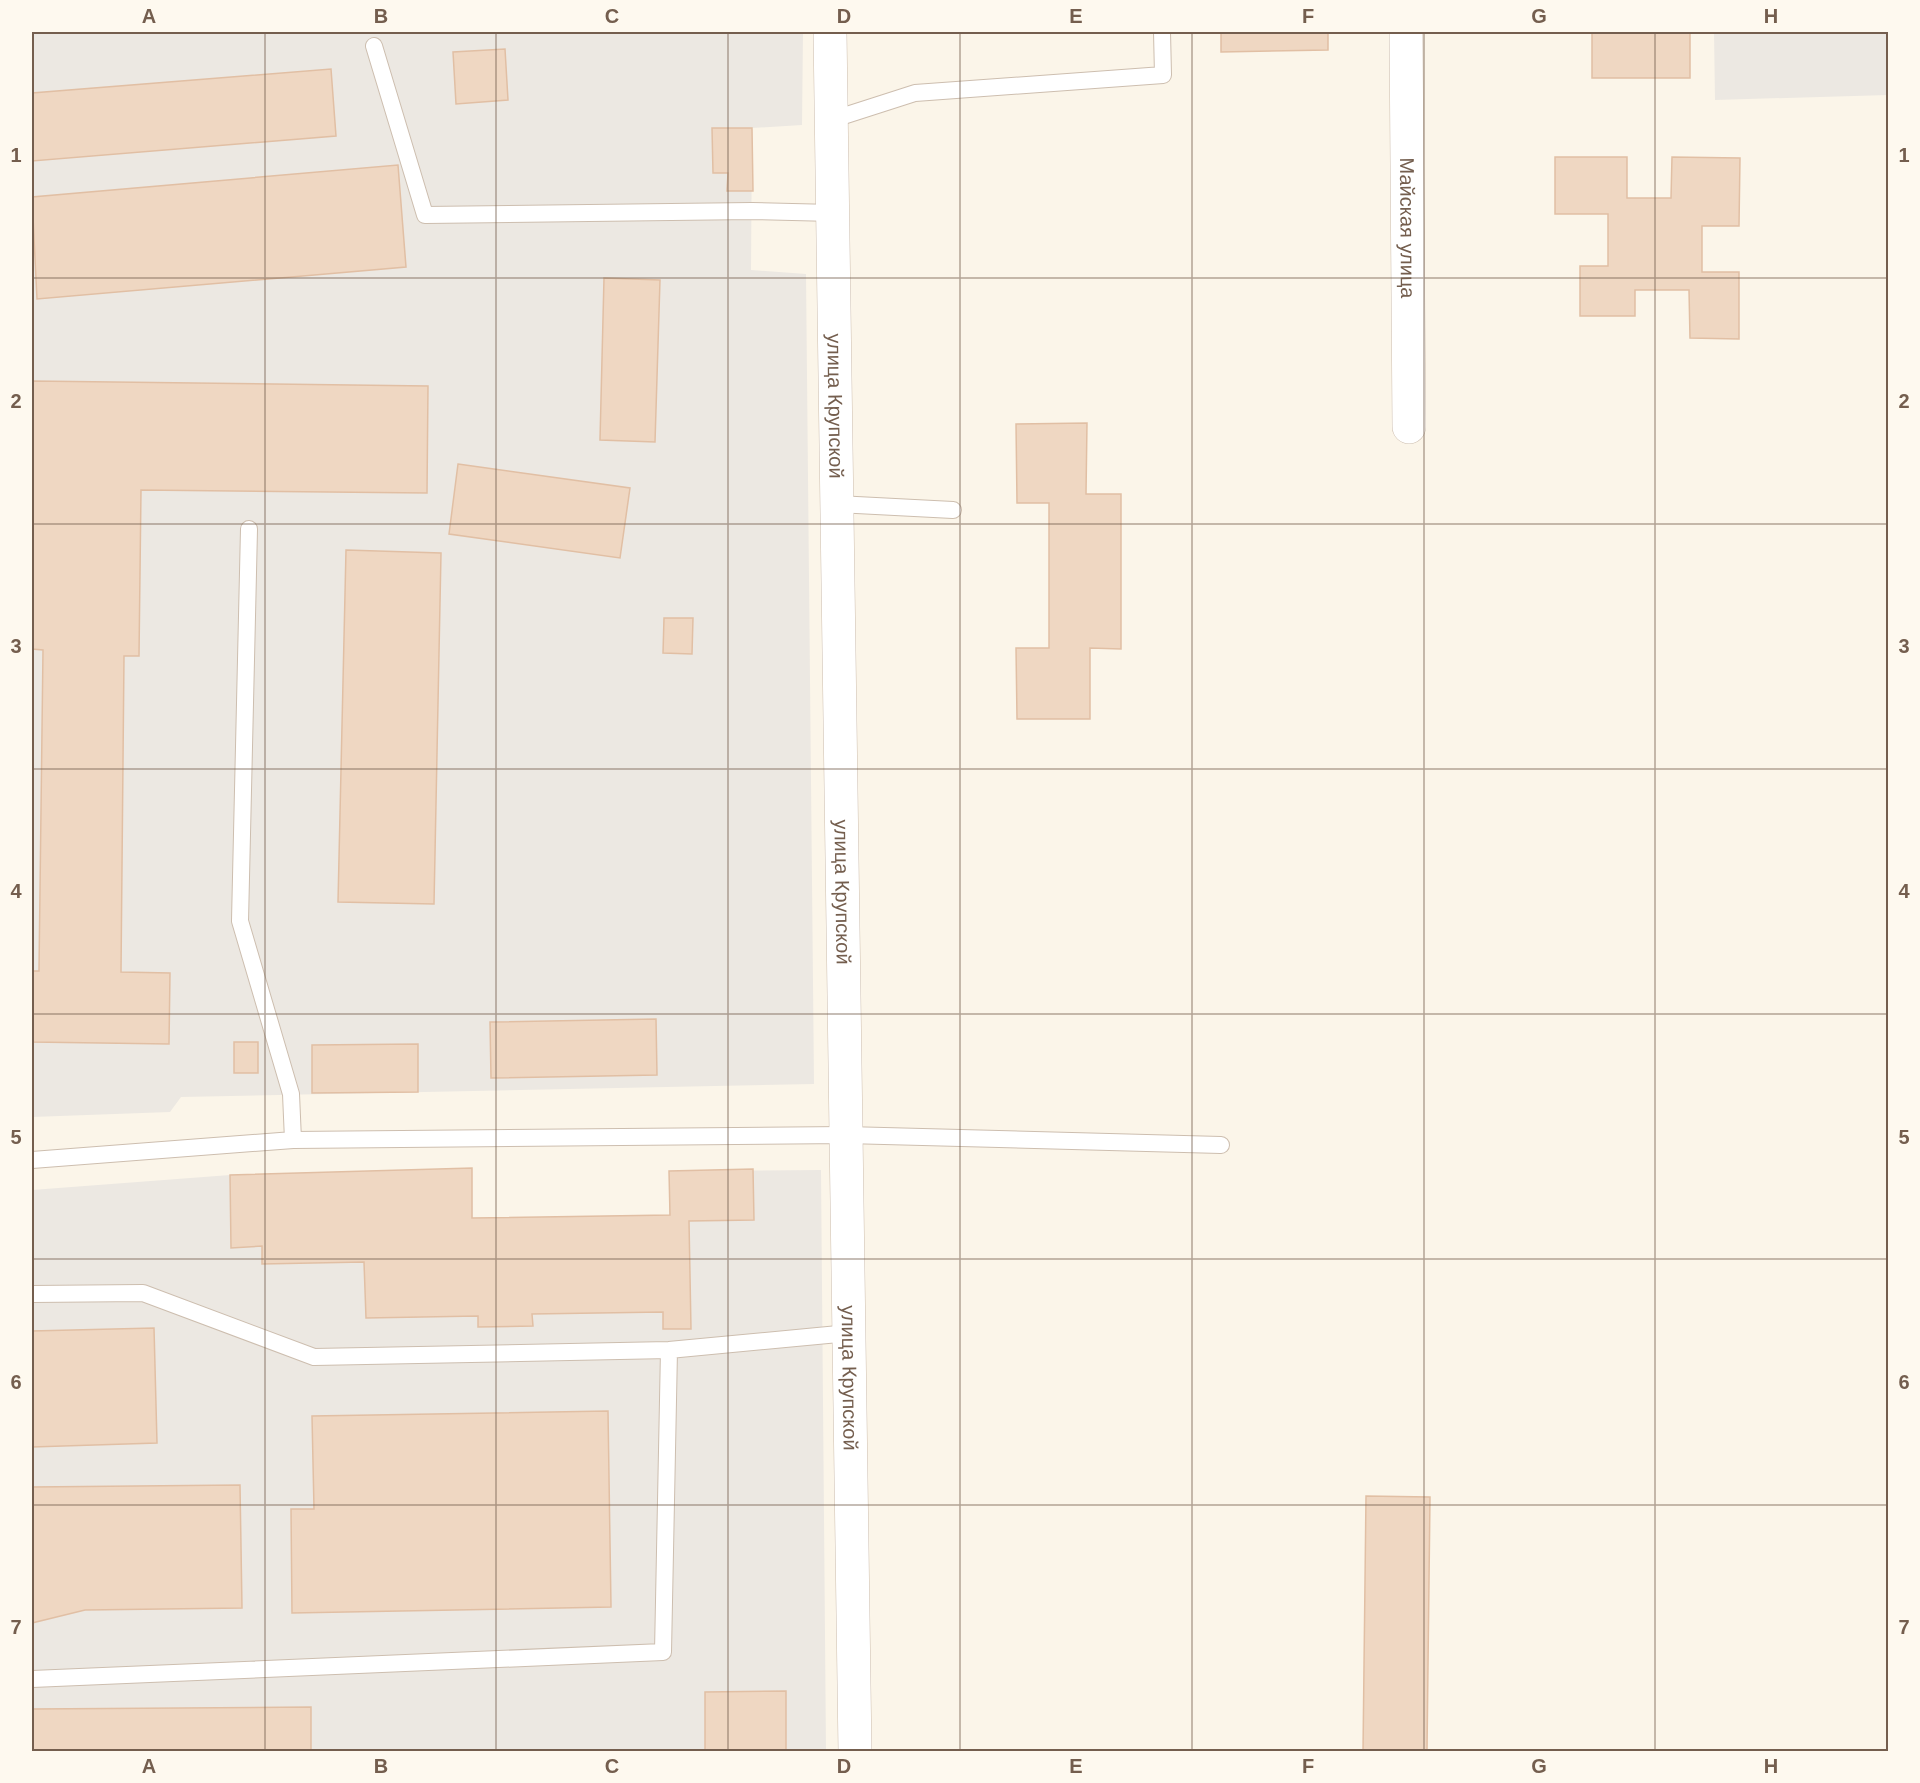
<svg xmlns="http://www.w3.org/2000/svg" width="1920" height="1783" viewBox="0 0 1920 1783" font-family="Helvetica,sans-serif">
	<style>
		.industrial { fill: #ece8e2 }
		.building { fill: #efd7c2; stroke: #e1bfa4; stroke-width: 1.5 }
		.lines { fill: none; stroke-linecap: round; stroke-linejoin: round }
		.service-casing { stroke: #cdbeaf; stroke-width: 18 }
		.minor-casing { stroke: #cdbeaf; stroke-width: 34 }
		.service { stroke: #fff; stroke-width: 16 }
		.minor { stroke: #fff; stroke-width: 33 }
		.grid { fill: none; stroke: #745e4e; stroke-width: 1.5; stroke-opacity: 0.55 }
		.labels { text-anchor: middle; stroke-width: 4.5; stroke-linejoin: round; paint-order: stroke }
		.street-label { font-size: 20px; fill: #745e4e; stroke: #fef9ef }
		.neatline { fill: none; stroke: #745e4e; stroke-width: 2 }
		.grid-label { font-size: 20px; text-anchor: middle; font-weight: bold; fill: #745e4e }
	</style>
	<rect width="100%" height="100%" fill="#fbf5e9"/>
	<path class="industrial" d="M32 32H803L802 125 752 128 751 270 806 274 814 1084 181 1097 170 1112 32 1117Z
		M1714 32H1888V95L1715 100Z
		M472 1168 473 1218 669 1215V1171L821 1170 826 1751 32 1752V1190L230 1175Z"/>
	<path class="building" d="M1221 32H1328V50L1221 52Z
		M1592 32H1690V78H1592Z
		M505 49 508 100 456 104 453 52Z
		M331 69 336 136 32 161V93Z
		M712 128H752L753 191H727L728 173H713Z
		M1555 157H1627V198H1671L1672 157 1740 158 1739 226H1702V272H1739V339L1690 338 1689 290H1635V316H1580V266H1608V214H1555Z
		M398 165 406 267 37 299 32 197Z
		M604 278 660 280 655 442 600 440Z
		M32 381 428 386 427 493 141 490 139 656H124L121 972 170 973 169 1044 32 1042V971H39L43 650 32 649Z
		M1087 423 1086 494H1121V649L1090 648V719H1017L1016 648H1049V503H1017L1016 424Z
		M458 464 630 488 620 558 449 534Z
		M346 550 441 553 434 904 338 902Z
		M664 618H693L692 654 663 653Z
		M656 1019 657 1075 491 1078 490 1022Z
		M234 1042H258V1073H234Z
		M418 1044V1092L312 1093V1045Z
		M472 1168V1218L670 1215 669 1171 753 1169 754 1220 689 1221 691 1329H663V1312L532 1314 533 1326 478 1327V1316L366 1318 364 1262 262 1264V1246L231 1248 230 1175Z
		M154 1328 157 1443 32 1447V1331Z
		M608 1411 611 1607 292 1613 291 1509H314L312 1416Z
		M240 1485 242 1608 85 1610 32 1623V1487Z
		M1366 1496 1430 1497 1427 1752H1363Z
		M786 1691V1752H705V1692Z
		M311 1707V1752H32V1709Z"/>
	<g class="lines">
		<defs>
			<path id="service" d="M374 46 425 215 752 211 833 213
				M831 120 915 93 1163 75 1162 32
				M837 504 953 510
				M249 529 240 921 291 1094 293 1140
				M32 1160 293 1140 846 1135 1221 1145
				M32 1294 143 1293 314 1357 669 1350 849 1333
				M32 1679 663 1652 669 1350"/>
			<g id="minor">
				<path id="s1" d="M830 32 855 1752"/>
				<path id="s2" d="M1406 32 1409 427"/>
			</g>
		</defs>
		<use href="#service" class="service-casing"/>
		<use href="#minor" class="minor-casing"/>
		<use href="#service" class="service"/>
		<use href="#minor" class="minor"/>
	</g>
	<path class="grid" d="M265 32V1752M496 32V1752M728 32V1752M960 32V1752M1192 32V1752M1424 32V1752M1655 32V1752M32 278H1888M32 524H1888M32 769H1888M32 1014H1888M32 1259H1888M32 1505H1888"/>
	<g class="labels">
		<g class="street-label">
			<text dy="7" stroke="none"><textPath href="#s2" startOffset="196">Майская улица</textPath></text>
			<text dy="7" stroke="none"><textPath href="#s1" startOffset="374">улица Крупской</textPath></text>
			<text dy="7" stroke="none"><textPath href="#s1" startOffset="860">улица Крупской</textPath></text>
			<text dy="7" stroke="none"><textPath href="#s1" startOffset="1346">улица Крупской</textPath></text>
		</g>
	</g>
	<rect width="1920" height="1783" fill="none" stroke="#fef9ef" stroke-width="66"/>
	<rect x="33" y="33" width="1854" height="1717" class="neatline"/>
	<g class="grid-label">
		<text x="149" y="23">A</text>
		<text x="381" y="23">B</text>
		<text x="612" y="23">C</text>
		<text x="844" y="23">D</text>
		<text x="1076" y="23">E</text>
		<text x="1308" y="23">F</text>
		<text x="1539" y="23">G</text>
		<text x="1771" y="23">H</text>
		<text x="16" y="162">1</text>
		<text x="1904" y="162">1</text>
		<text x="16" y="408">2</text>
		<text x="1904" y="408">2</text>
		<text x="16" y="653">3</text>
		<text x="1904" y="653">3</text>
		<text x="16" y="898">4</text>
		<text x="1904" y="898">4</text>
		<text x="16" y="1144">5</text>
		<text x="1904" y="1144">5</text>
		<text x="16" y="1389">6</text>
		<text x="1904" y="1389">6</text>
		<text x="16" y="1634">7</text>
		<text x="1904" y="1634">7</text>
		<text x="149" y="1773">A</text>
		<text x="381" y="1773">B</text>
		<text x="612" y="1773">C</text>
		<text x="844" y="1773">D</text>
		<text x="1076" y="1773">E</text>
		<text x="1308" y="1773">F</text>
		<text x="1539" y="1773">G</text>
		<text x="1771" y="1773">H</text>
	</g>
</svg>
